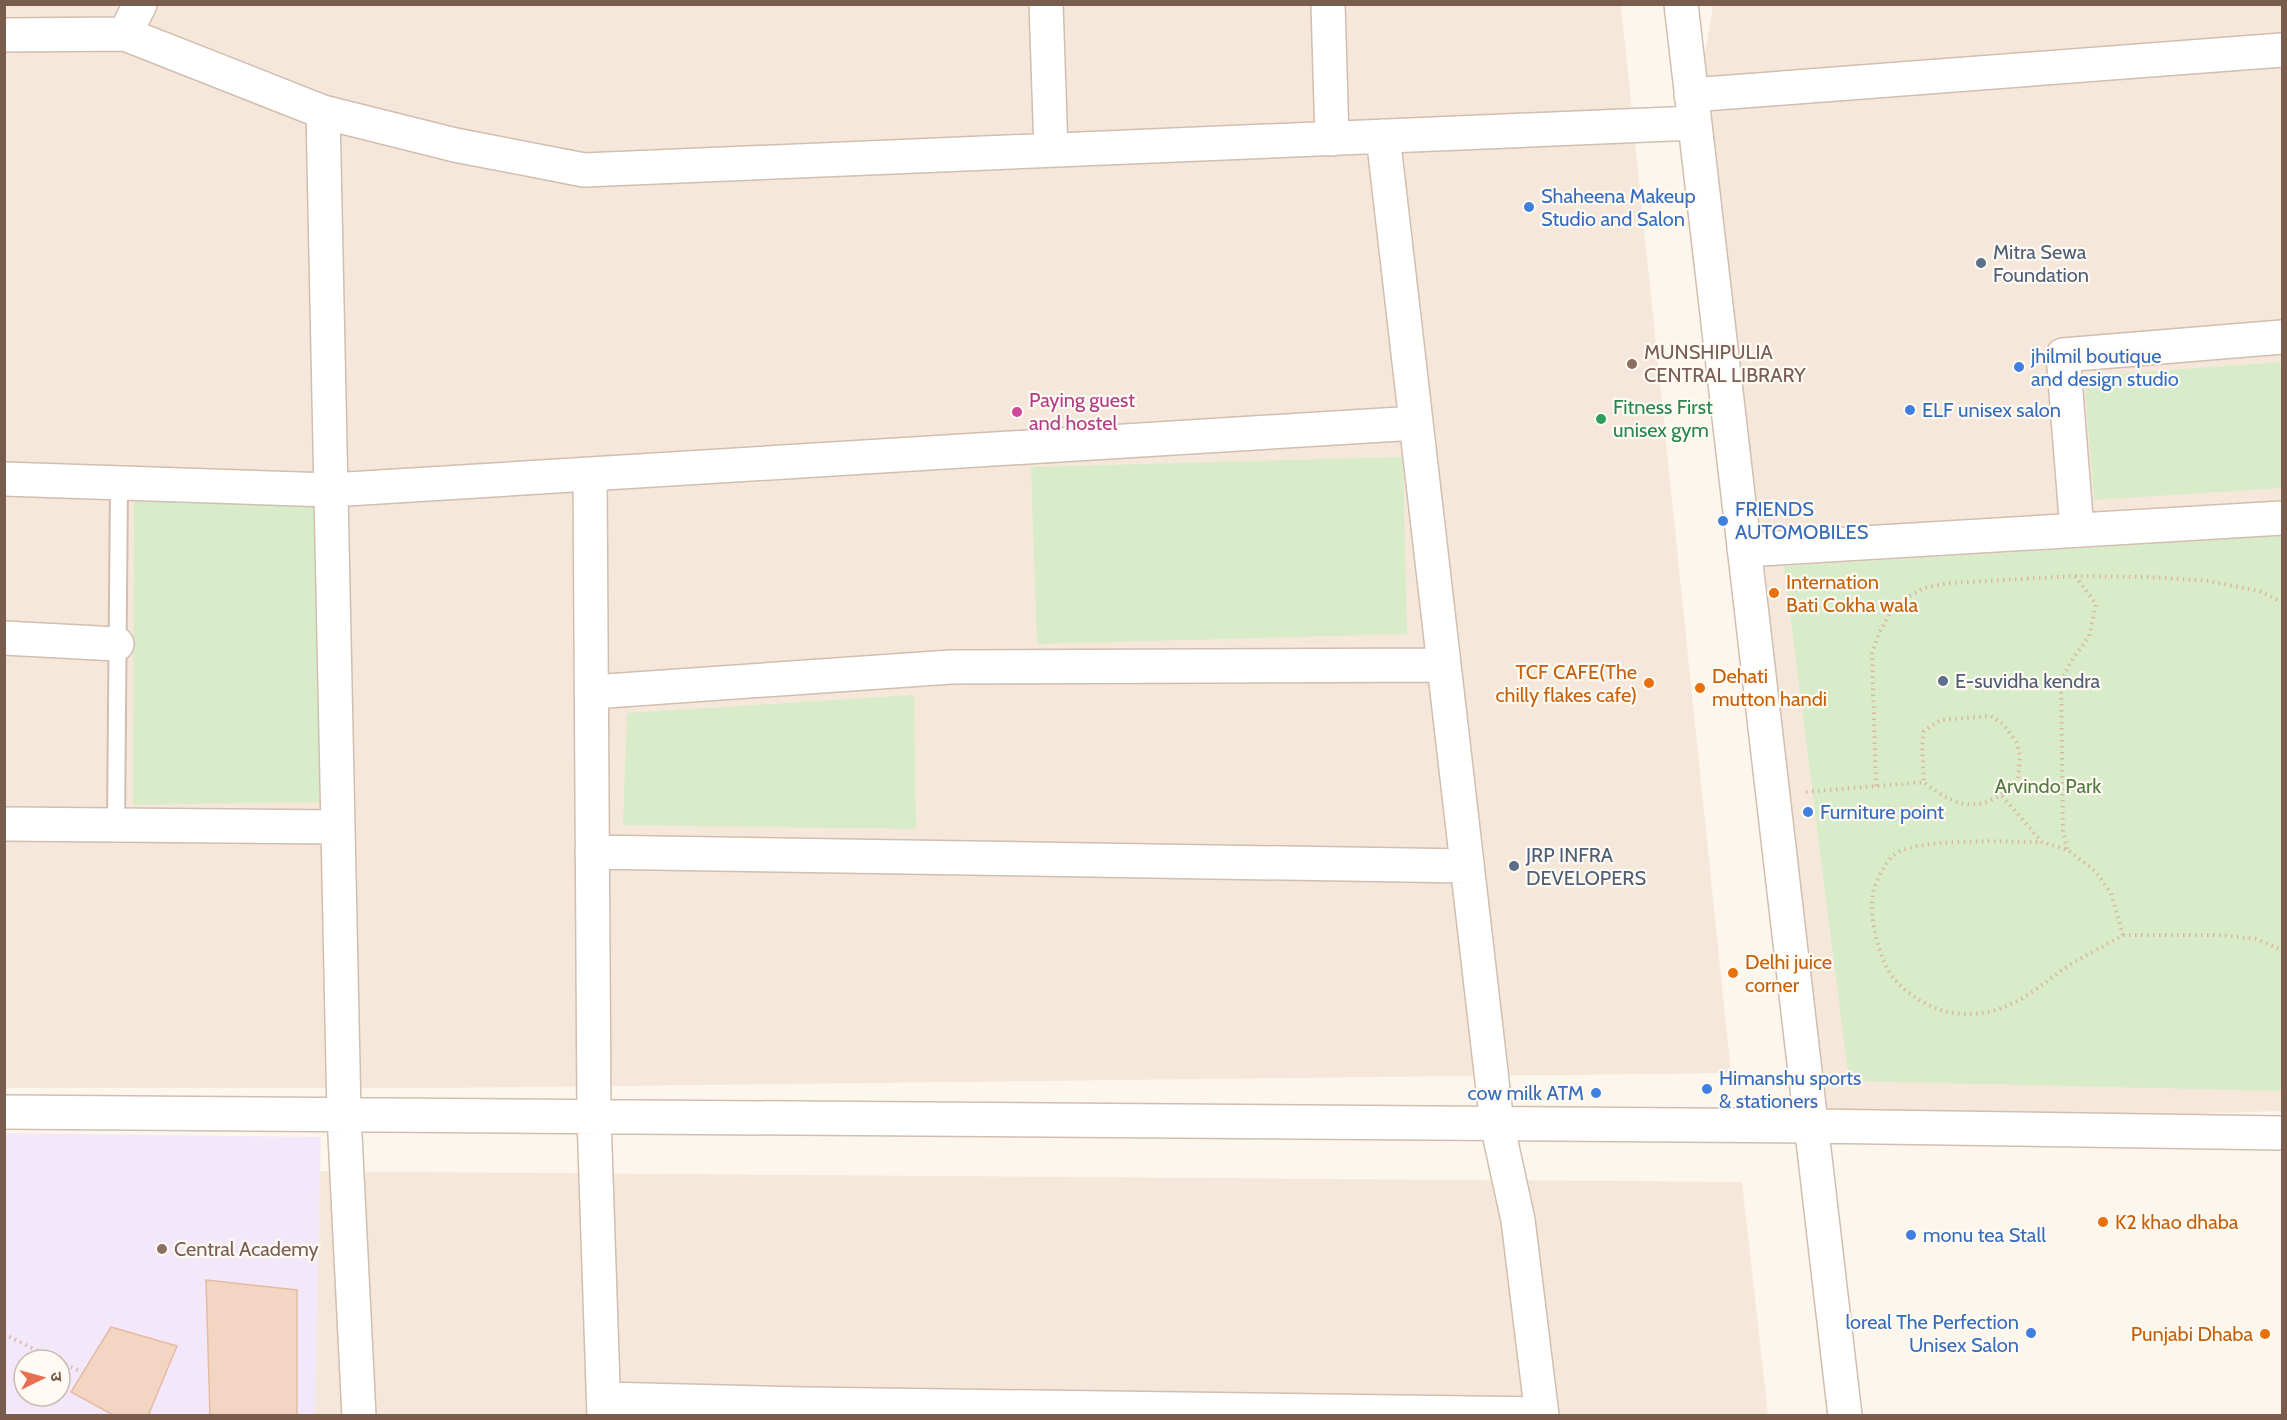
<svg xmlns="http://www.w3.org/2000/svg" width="2287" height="1420" viewBox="0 0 2287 1420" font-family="Cabin,'Noto Sans Devanagari',sans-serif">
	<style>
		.residential { fill: #f5e8da; fill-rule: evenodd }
		.education { fill: #f3e8fa; fill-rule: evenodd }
		.green { fill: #d8ecc9 }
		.building { fill: #f3d5c3; stroke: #e6bba3; stroke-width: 1.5 }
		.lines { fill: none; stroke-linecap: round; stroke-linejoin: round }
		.lane-casing { stroke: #d1beb0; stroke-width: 20 }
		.street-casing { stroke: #d1beb0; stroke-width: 36 }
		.path { stroke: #d9b8a5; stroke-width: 4; stroke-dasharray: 1.5 4.5; stroke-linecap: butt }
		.lane { stroke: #fff; stroke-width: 16 }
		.street { stroke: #fff; stroke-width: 33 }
		.shop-dot { fill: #3f7fe0; stroke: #fffaf3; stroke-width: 2 }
		.service-dot { fill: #5c6f8a; stroke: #fffaf3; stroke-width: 2 }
		.education-dot { fill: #8d6e63; stroke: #fffaf3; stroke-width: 2 }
		.hotel-dot { fill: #d1479c; stroke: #fffaf3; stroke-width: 2 }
		.leisure-dot { fill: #2e9e5b; stroke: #fffaf3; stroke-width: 2 }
		.food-dot { fill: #e8710a; stroke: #fffaf3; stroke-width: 2 }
		.labels { text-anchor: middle; stroke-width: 4.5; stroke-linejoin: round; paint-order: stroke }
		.shop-label { font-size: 20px; fill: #366cbe; stroke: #fffaf3; text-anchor: start }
		.service-label { font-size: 20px; fill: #4e5e75; stroke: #fffaf3; text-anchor: start }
		.education-label { font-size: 20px; fill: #785e54; stroke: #fffaf3; text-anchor: start }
		.hotel-label { font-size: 20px; fill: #b23c85; stroke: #fffaf3; text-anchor: start }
		.leisure-label { font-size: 20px; fill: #27864d; stroke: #fffaf3; text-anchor: start }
		.food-label { font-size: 20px; fill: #c56008; stroke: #fffaf3; text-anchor: start }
		.park-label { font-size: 20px; fill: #537a41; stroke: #fffaf3 }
	</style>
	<rect width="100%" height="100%" fill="#fdf6ec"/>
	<path class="residential" d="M4 5H1621L1731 1073 436 1088H5Z
		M1713 5H2282V1111L1811 1126 1694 123Z
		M5 1169 1742 1182 1768 1415 5 1416ZM24 1360H60V1396H24Z"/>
	<path class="education" d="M5 1133 321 1137 315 1415 5 1416ZM24 1360H60V1396H24Z"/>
	<path class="green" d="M2282 362V488L2094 500 2084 376Z
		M1403 457 1407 634 1037 644 1031 467Z
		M134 500 314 503 324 802 133 805Z
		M2282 536V1091L1849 1081 1784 566Z
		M914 695 916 829 623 825 627 713Z"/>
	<path class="building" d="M206 1280 297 1290V1416H210Z
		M111 1327 177 1346 148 1416H115L71 1392Z"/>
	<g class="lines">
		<defs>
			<path id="lane" d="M116 825 119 483"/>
			<path id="street" d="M1046 4 1051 150
				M1328 4 1332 139
				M1681 4 1845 1416
				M125 34 140 4
				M4 35 125 34 323 112 455 145 584 170 1694 123
				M1691 95 2282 50
				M323 112 344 1115 359 1416
				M1383 136 1497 1124 1518 1220 1542 1416
				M590 474 594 1117 604 1416
				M4 479 331 490 1416 423
				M2077 530 2063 355 2282 337
				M1744 550 2282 518
				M4 638 117 644
				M592 692 951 667 1444 665
				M4 824 338 827
				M592 852 1467 866
				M4 1112 1811 1126 2282 1133
				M604 1399 805 1404 1542 1414"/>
		</defs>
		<use href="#lane" class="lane-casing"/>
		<use href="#street" class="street-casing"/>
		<path class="path" d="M1876 786 1872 654 1879 633 1895 604 1924 588 1949 583 2075 576 2150 577 2209 581 2259 591 2282 602
			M1806 792 1924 782C1959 811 1984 813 2018 781L2020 757 2017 743 2003 724 1991 716 1940 720 1924 731 1922 746 1924 782
			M2002 796 2042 842 2068 850 2095 871 2111 893 2123 935C2106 945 2088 954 2071 964 2038 986 2014 1012 1972 1014 1943 1016 1914 1001 1895 980 1880 964 1868 916 1873 894 1875 882 1885 863 1894 855 1914 837 2012 842 2042 842
			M2067 849 2063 831 2061 680 2074 657 2089 637 2096 604 2075 576
			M2123 935H2221L2256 939 2282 950
			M4 1334 56 1360
			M60 1362 78 1370"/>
		<use href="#lane" class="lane"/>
		<use href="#street" class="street"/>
	</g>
	<g class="shop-dot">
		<circle cx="1529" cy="207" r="6"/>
		<circle cx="2019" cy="367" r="6"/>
		<circle cx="1910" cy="410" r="6"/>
		<circle cx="1723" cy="521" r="6"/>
		<circle cx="1808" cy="812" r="6"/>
		<circle cx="1707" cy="1089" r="6"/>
		<circle cx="1596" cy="1093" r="6"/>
		<circle cx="1911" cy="1235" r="6"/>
		<circle cx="2031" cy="1333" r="6"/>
	</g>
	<g class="service-dot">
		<circle cx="1981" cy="263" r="6"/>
		<circle cx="1943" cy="681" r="6"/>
		<circle cx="1514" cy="866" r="6"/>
	</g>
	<g class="education-dot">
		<circle cx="1632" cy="364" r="6"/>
		<circle cx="162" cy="1249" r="6"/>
	</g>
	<circle class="hotel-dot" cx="1017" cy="412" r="6"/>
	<circle class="leisure-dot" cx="1601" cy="419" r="6"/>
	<g class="food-dot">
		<circle cx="1774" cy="593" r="6"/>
		<circle cx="1649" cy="683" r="6"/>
		<circle cx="1700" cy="688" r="6"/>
		<circle cx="1733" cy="973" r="6"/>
		<circle cx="2103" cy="1222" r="6"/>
		<circle cx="2265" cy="1334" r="6"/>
	</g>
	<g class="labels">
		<g class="shop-label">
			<text x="1541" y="203">Shaheena Makeup<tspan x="1541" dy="23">Studio and Salon</tspan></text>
			<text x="2031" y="363">jhilmil boutique<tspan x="2031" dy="23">and design studio</tspan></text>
			<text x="1922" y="417">ELF unisex salon</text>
			<text x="1735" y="516">FRIENDS<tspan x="1735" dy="23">AUTOMOBILES</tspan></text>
			<text x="1820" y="819">Furniture point</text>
			<text x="1719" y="1085">Himanshu sports<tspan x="1719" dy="23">&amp; stationers</tspan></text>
			<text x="1584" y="1100" text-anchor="end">cow milk ATM</text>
			<text x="1923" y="1242">monu tea Stall</text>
			<text x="2019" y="1329" text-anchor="end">loreal The Perfection<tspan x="2019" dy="23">Unisex Salon</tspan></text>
		</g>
		<g class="service-label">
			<text x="1993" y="259">Mitra Sewa<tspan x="1993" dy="23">Foundation</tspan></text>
			<text x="1955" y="688">E-suvidha kendra</text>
			<text x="1526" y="862">JRP INFRA<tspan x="1526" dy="23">DEVELOPERS</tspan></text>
		</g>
		<g class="education-label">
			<text x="1644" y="359">MUNSHIPULIA<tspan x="1644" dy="23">CENTRAL LIBRARY</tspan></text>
			<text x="174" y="1256">Central Academy</text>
		</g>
		<g class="hotel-label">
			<text x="1029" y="407">Paying guest<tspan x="1029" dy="23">and hostel</tspan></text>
		</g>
		<g class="leisure-label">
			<text x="1613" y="414">Fitness First<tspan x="1613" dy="23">unisex gym</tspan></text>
		</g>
		<g class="food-label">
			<text x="1786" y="589">Internation<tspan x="1786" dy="23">Bati Cokha wala</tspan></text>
			<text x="1637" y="679" text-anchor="end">TCF CAFE(The<tspan x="1637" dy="23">chilly flakes cafe)</tspan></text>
			<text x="1712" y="683">Dehati<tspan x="1712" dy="23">mutton handi</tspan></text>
			<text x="1745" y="969">Delhi juice<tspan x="1745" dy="23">corner</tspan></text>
			<text x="2115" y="1229">K2 khao dhaba</text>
			<text x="2253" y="1341" text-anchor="end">Punjabi Dhaba</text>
		</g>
		<g class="park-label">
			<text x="2048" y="793">Arvindo Park</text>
		</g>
	</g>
	<rect width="2287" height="1420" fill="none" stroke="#7a5c4d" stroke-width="12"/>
	<g transform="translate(42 1378) rotate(85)"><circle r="28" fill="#fffaf3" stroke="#cabbb1" stroke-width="1.5"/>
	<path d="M0-4.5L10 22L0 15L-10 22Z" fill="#e76f51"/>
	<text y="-9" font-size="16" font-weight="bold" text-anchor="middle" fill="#7a5c4d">उ</text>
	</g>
</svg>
